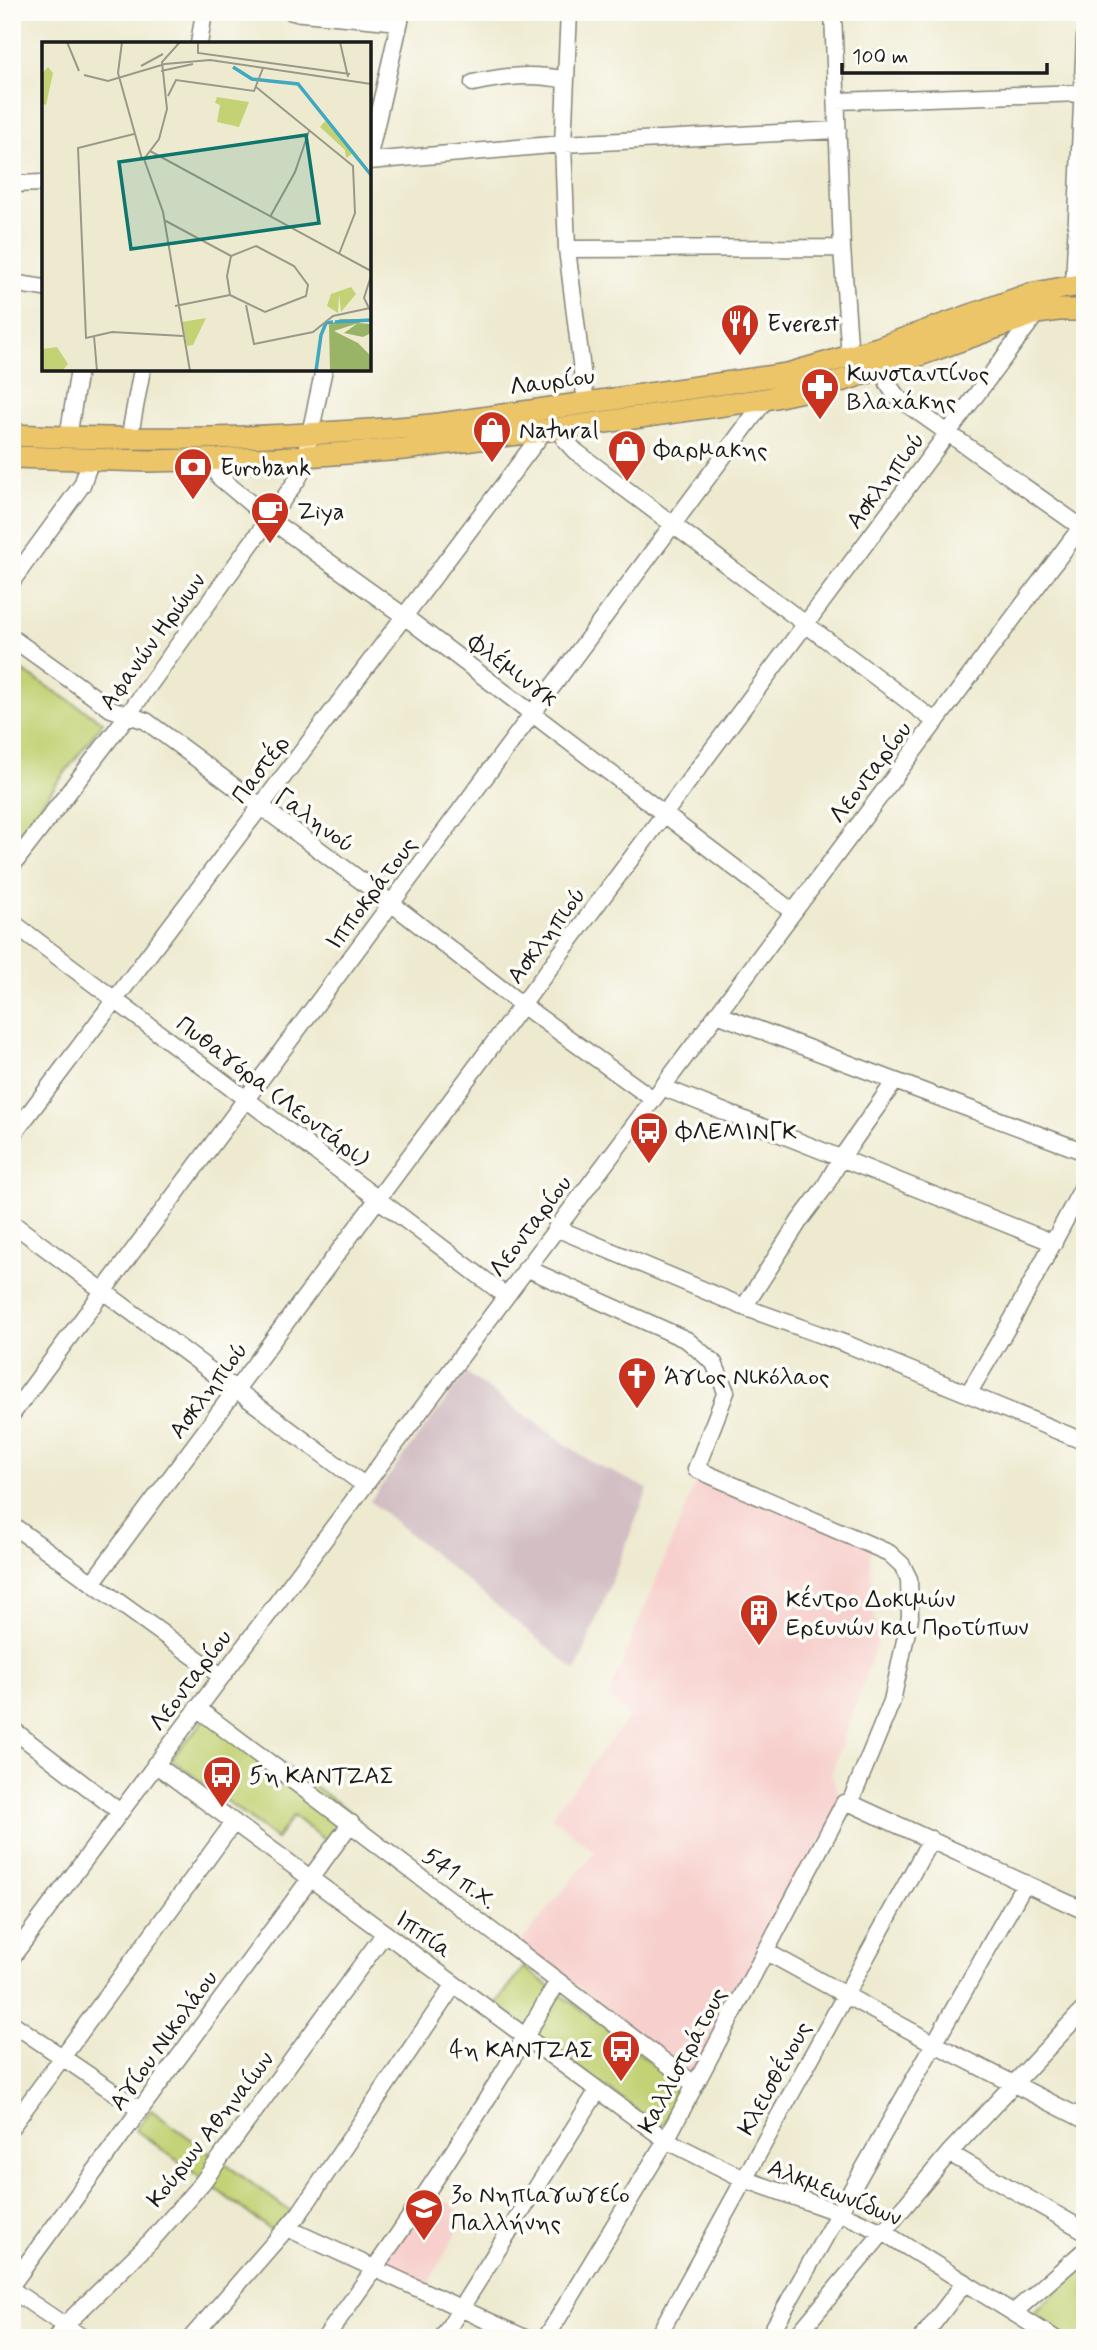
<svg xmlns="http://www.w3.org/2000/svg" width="1097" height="2350" viewBox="0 0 1097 2350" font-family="Mynerve,sans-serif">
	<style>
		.built { fill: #f7d0cd }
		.industrial { fill: #d2bec3 }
		.green { fill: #c2d274; stroke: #6f7748; stroke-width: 2 }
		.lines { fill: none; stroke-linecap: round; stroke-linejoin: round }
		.minor-casing { stroke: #858376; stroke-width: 19 }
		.major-casing { stroke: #858376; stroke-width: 24 }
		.minor { stroke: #fff; stroke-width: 16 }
		.major { stroke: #edc569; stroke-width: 21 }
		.labels { text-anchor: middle; stroke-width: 7; stroke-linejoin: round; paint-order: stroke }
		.poi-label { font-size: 24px; fill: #1c1c1c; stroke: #fdfcf7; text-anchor: start }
		.street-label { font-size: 24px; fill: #1c1c1c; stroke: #fdfcf7 }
		.inset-river { fill: none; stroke: #40a8c0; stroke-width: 3.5 }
		.inset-road { fill: none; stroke: #9a9888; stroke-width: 2 }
		.view { fill: #0f766e; fill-opacity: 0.15; stroke: #0f766e; stroke-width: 3.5 }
		.inset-edge { fill: none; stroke: #1c1c1c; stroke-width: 3.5 }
	</style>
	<rect width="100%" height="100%" fill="#fdfcf7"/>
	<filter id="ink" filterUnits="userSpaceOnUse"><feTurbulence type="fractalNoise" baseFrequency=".0143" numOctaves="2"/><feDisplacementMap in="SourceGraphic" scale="14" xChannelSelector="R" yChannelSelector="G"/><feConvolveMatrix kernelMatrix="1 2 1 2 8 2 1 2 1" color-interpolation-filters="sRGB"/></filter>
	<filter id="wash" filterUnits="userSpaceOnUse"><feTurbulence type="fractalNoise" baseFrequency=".00686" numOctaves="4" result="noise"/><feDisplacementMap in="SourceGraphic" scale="28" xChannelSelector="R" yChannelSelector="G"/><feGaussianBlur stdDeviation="1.57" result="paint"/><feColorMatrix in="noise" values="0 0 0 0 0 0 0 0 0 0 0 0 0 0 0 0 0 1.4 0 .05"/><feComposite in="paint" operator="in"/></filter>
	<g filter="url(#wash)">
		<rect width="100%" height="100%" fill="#eeead0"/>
		<path class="built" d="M703 1465 873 1537 870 1560 877 1642 831 1775 842 1800 694 2077 521 1942 595 1852 551 1816 629 1717 608 1697Z
			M430 2188 465 2216 427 2287 380 2269Z"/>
		<path class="industrial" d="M466 1373 591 1462 648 1489 576 1671 370 1501Z"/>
		<path class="green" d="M12 664 103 722 12 843Z
			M211 1712 353 1814 330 1844 293 1816 276 1839 171 1759Z
			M524 1967 683 2086 662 2128 494 2007Z
			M151 2110 291 2212 275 2233 136 2130Z
			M1085 2263V2338H1067L1031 2316Z"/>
	</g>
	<g filter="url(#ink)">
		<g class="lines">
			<defs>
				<path id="minor" d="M292 12 400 22
					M569 12 563 144 567 249 586 403
					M833 12 842 248 850 357
					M199 44 204 12
					M473 83C505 76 534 73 566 80
					M837 101 1082 93
					M369 155 402 12
					M369 161 563 144 838 130
					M12 184 44 183
					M567 249 842 248
					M12 283 44 288
					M1074 285 1085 37
					M886 367 888 384 897 397 1081 527
					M563 428 565 440 575 451 936 722
					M68 438 79 369
					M129 440 142 369
					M212 460 219 477 269 519 404 616 793 912
					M12 581 82 485 91 459
					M12 638 111 709 146 721 391 903 522 1005 653 1099
					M12 866 127 716 297 480 302 471 324 369
					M12 922 506 1296
					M717 1014 895 1081 842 1157 824 1188 800 1220 744 1307
					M895 1081 1085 1152
					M662 1087 1054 1243
					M12 1136 544 431
					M12 1223 364 1485
					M556 1228 744 1307 849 1345 1085 1442
					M526 1268 687 1340 714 1363 726 1392 696 1469 889 1553 902 1565 909 1579 910 1617 892 1701 850 1803
					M968 1394 1013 1318 1085 1183
					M12 1414 766 399
					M12 1525 221 1676
					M92 1583 1037 313
					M197 1708 694 2084
					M12 1729 120 1812
					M155 1764 666 2140 744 2179 840 2213 883 2232 1054 2338
					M850 1803 1085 1911
					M765 1951 933 2043 1085 2120
					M12 1957 1085 522
					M12 2023 140 2110
					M12 2126 234 1822
					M949 2153 1085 2231
					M287 2228 525 2338
					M12 2284 351 1823
					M12 2290 83 2338
					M1014 2312 1085 2250
					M56 2338 65 2325 151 2241 202 2183 385 1933
					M191 2338 299 2214 454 1985
					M325 2338C408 2224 487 2104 558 1981
					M442 2338 598 2090
					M546 2338 666 2140 844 1803H850
					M657 2338 931 1839
					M768 2338 1025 1883
					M795 2338 949 2153 1085 2008
					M922 2338 965 2282"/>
				<path id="major" d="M12 435C122 440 229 440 338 432 372 430 406 428 440 424L787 374 878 348 1030 294 1085 284
					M12 457 149 461 277 458 404 449 563 428 766 399 821 387 886 367 1037 313 1058 310H1085"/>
			</defs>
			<use href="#minor" class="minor-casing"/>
			<use href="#major" class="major-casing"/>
			<use href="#minor" class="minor"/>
			<use href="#major" class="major"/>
		</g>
	</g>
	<defs>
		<symbol id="restaurant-pin" viewBox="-11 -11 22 30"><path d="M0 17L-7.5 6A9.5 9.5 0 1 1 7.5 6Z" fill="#c8321e" stroke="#fdfcf7"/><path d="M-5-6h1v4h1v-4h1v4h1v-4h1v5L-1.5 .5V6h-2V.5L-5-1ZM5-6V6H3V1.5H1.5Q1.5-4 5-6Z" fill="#fff"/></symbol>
		<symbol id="pharmacy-pin" viewBox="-11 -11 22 30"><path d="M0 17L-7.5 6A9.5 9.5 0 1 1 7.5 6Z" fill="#c8321e" stroke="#fdfcf7"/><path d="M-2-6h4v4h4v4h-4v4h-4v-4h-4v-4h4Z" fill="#fff"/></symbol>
		<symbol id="shop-pin" viewBox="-11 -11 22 30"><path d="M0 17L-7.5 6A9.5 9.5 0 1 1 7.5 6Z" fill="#c8321e" stroke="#fdfcf7"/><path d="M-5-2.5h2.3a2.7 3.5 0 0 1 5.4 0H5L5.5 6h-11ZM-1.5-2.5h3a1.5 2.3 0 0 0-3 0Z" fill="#fff"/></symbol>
		<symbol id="bank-pin" viewBox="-11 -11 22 30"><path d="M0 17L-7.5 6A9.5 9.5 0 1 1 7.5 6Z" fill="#c8321e" stroke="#fdfcf7"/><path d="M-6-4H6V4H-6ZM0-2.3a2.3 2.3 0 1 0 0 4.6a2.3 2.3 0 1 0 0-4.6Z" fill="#fff"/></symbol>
		<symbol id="cafe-pin" viewBox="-11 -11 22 30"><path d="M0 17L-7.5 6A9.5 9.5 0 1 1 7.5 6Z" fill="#c8321e" stroke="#fdfcf7"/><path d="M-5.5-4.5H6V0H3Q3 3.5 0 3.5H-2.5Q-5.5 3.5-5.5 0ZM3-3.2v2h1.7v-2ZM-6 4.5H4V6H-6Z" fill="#fff"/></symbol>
		<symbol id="bus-pin" viewBox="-11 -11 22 30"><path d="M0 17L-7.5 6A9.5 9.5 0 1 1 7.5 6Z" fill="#c8321e" stroke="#fdfcf7"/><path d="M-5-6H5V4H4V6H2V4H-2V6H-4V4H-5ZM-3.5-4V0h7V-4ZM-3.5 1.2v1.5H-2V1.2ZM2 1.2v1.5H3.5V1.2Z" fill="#fff"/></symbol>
		<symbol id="church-pin" viewBox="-11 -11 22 30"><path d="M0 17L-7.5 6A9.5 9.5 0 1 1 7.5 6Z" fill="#c8321e" stroke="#fdfcf7"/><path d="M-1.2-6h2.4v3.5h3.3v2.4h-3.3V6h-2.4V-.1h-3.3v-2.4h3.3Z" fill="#fff"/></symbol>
		<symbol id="building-pin" viewBox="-11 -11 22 30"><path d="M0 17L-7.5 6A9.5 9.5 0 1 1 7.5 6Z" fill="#c8321e" stroke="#fdfcf7"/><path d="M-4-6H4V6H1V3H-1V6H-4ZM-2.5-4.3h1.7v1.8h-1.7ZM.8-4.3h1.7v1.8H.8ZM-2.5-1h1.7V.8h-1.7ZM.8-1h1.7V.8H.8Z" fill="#fff"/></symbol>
		<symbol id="school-pin" viewBox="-11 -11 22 30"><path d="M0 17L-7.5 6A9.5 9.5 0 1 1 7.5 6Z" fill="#c8321e" stroke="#fdfcf7"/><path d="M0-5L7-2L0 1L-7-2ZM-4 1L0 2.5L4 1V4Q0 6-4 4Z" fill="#fff"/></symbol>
	</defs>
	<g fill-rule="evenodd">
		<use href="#restaurant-pin" x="718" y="301" width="44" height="60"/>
		<use href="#pharmacy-pin" x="798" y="365" width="44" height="60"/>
		<use href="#shop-pin" x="470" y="408" width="44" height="60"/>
		<use href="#shop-pin" x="605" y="427" width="44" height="60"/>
		<use href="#bank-pin" x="171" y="445" width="44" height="60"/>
		<use href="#cafe-pin" x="248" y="489" width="44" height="60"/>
		<use href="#bus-pin" x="627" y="1109" width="44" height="60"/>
		<use href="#church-pin" x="615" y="1354" width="44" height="60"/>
		<use href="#building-pin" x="737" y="1591" width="44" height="60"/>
		<use href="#bus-pin" x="200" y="1753" width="44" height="60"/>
		<use href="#bus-pin" x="599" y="2027" width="44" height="60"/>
		<use href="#school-pin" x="402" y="2186" width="44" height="60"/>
	</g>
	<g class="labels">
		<g class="poi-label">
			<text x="767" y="331">Everest</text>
			<text x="847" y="381">Κωνσταντίνος<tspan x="847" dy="28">Βλαχάκης</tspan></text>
			<text x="519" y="438">Natural</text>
			<text x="654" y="457">Φαρμακης</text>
			<text x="220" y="475">Eurobank</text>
			<text x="297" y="519">Ziya</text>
			<text x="676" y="1139">ΦΛΕΜΙΝΓΚ</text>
			<text x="664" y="1384">Άγιος Νικόλαος</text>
			<text x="786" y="1607">Κέντρο Δοκιμών<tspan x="786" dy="28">Ερευνών και Προτύπων</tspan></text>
			<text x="249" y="1783">5η ΚΑΝΤΖΑΣ</text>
			<text x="594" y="2057" text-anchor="end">4η ΚΑΝΤΖΑΣ</text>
			<text x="451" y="2202">3ο Νηπιαγωγείο<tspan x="451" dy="28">Παλλήνης</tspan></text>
		</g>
		<g class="street-label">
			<text transform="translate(552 381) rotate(-8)" y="8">Λαυρίου</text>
			<text transform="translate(885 480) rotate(-53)" y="8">Ασκληπιού</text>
			<text transform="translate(152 641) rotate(-54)" y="8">Αφανών Ηρώων</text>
			<text transform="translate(513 670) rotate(37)" y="8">Φλέμινγκ</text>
			<text transform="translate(260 769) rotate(-53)" y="8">Παστέρ</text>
			<text transform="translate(870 772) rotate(-53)" y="8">Λεονταρίου</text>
			<text transform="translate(315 820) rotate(36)" y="8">Γαληνού</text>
			<text transform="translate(371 893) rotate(-53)" y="8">Ιπποκράτους</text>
			<text transform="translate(546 935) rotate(-53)" y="8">Ασκληπιού</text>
			<text transform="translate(273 1091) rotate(37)" y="8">Πυθαγόρα (Λεοντάρι)</text>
			<text transform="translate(530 1226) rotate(-53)" y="8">Λεονταρίου</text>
			<text transform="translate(208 1390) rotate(-53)" y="8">Ασκληπιού</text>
			<text transform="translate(190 1680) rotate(-53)" y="8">Λεονταρίου</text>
			<text transform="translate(460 1878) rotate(37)" y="8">541 π.Χ.</text>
			<text transform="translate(424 1934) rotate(36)" y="8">Ιππία</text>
			<text transform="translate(163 2040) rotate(-54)" y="8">Αγίου Νικολάου</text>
			<text transform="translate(682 2060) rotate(-62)" y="8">Καλλιστράτους</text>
			<text transform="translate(774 2078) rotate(-61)" y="8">Κλεισθένους</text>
			<text transform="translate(210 2129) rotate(-52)" y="8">Κούρων Αθηναίων</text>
			<text transform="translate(835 2192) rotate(22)" y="8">Αλκμεωνίδων</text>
		</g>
	</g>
	<g transform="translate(42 42)">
		<rect width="329" height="329" fill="#eeead0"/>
		<path d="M6 25 11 31 4 63 0 61V32ZM175 55 207 60 197 85 175 80 178 63 173 61ZM283 79 311 110 315 119 310 112 304 116 303 108 278 85ZM309 245 314 252 299 270 297 252 296 271 285 264 289 252ZM164 276 151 303 145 304 140 280ZM15 305 26 322 20 329H0V307Z" fill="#c2d274"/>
		<path d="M298 277H329L292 289 316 301 329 314V329H288L287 283ZM316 281 329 282V291L321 295 302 291Z" fill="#99b466"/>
		<path class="inset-river" d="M191 25 210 37 256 42 329 133M293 280 329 278M274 329 279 293 284 281 291 280"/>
		<path class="inset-road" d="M25 0 37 29M80 0 76 31 100 117M138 0 120 20 125 67 117 97 102 117 121 170 148 329M156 0V11L308 32M298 0 306 35M99 24 121 12M119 29 151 22M42 33 66 39 123 22 168 18 329 42M214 45 311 124 313 171 297 212M126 54 134 38 212 49 221 26M92 92 36 106 44 296 70 290 141 294M108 109 329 229M228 175 253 130 267 89M122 178 189 214M214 204 252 224 266 243 264 254 223 270 188 253 185 234 189 214ZM329 234 322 256 329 270M204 263 212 302 271 290 291 274 328 266M133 264 188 253M52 294 55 329"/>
		<path class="view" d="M264 93 277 181 89 207 77 120Z"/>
		<rect width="329" height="329" class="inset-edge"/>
	</g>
	<rect width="1097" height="2350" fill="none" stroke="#fdfcf7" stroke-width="42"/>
	<path d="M842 63v10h205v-10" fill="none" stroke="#1c1c1c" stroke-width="3.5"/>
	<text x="852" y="63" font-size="21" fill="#1c1c1c" stroke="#fdfcf7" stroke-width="5" paint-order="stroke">100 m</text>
</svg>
